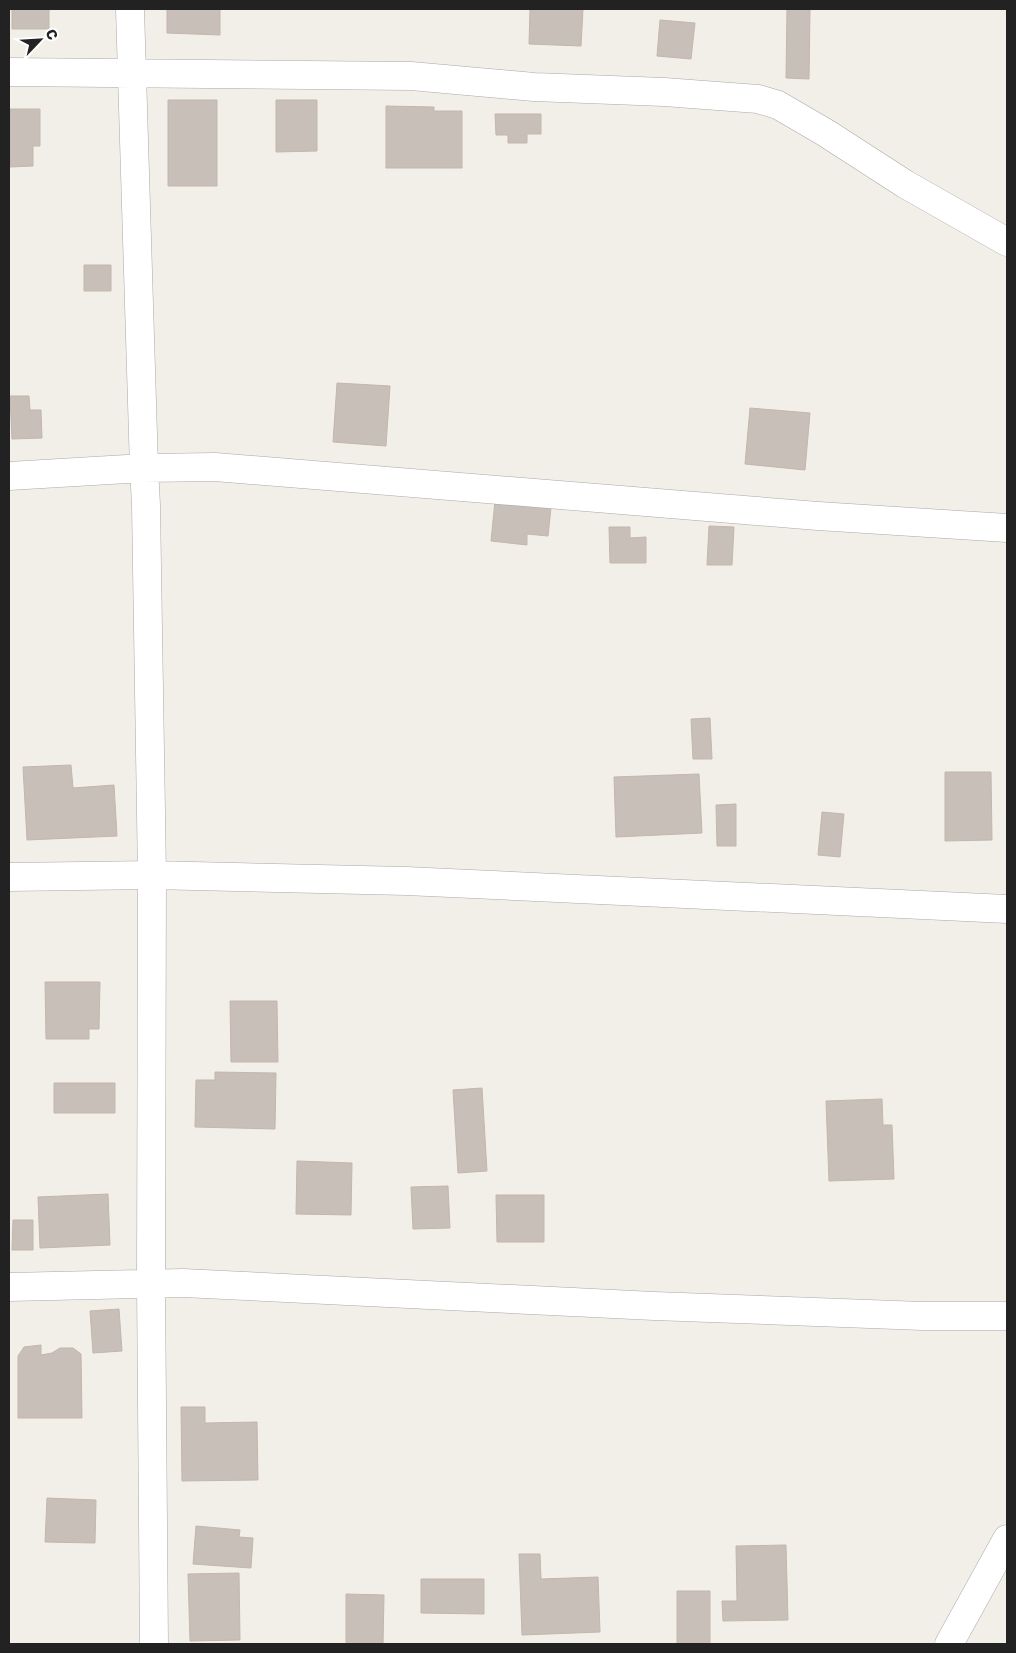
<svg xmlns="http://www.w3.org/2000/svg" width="1016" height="1653" viewBox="0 0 1016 1653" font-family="'Golos Text',sans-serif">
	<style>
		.building { fill: #c7bfb8; stroke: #c4b6ab }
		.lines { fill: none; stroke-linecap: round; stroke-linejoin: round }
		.street-casing { stroke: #a9a9a9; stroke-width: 29 }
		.street { stroke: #fff; stroke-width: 28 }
	</style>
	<rect width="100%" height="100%" fill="#f2efe9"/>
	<path class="building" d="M12 9H49V29H12Z
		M167 9H220V35L167 33Z
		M530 9H583L581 46 529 44Z
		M787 9H810L809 79 786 78Z
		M660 20 695 23 691 59 657 56Z
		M168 100H217V186H168Z
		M276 100H317V151L276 152Z
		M386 106 434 107V111H462V168H386Z
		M10 109H40V146H33V166L10 167Z
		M495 114H541V134H527V143H508V135H496Z
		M84 265H111V291H84Z
		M337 383 390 386 386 446 333 442Z
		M10 396H29L30 410H41L42 438 12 439Z
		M750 408 810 413 805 470 745 464Z
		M495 501 551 508 548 536 527 534V545L491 541Z
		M709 526 734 527 732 565H707Z
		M609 527H630V538L646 537V563H610Z
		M710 718 712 759H693L691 719Z
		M71 765 73 788 114 785 117 836 27 840 23 767Z
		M945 772H991L992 840 945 841Z
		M699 774 702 833 616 837 614 777Z
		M736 804V846H717L716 805Z
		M822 812 844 814 840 857 818 855Z
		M45 982H100L99 1029H89V1039H46Z
		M230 1001H277L278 1062H231Z
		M215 1072 276 1073 275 1129 195 1127 196 1080H215Z
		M54 1083H115V1113H54Z
		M482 1088 487 1171 458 1173 453 1090Z
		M882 1099 883 1125H892L894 1179 829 1181 826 1101Z
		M297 1161 352 1163 351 1215 296 1214Z
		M448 1186 450 1228 413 1229 411 1187Z
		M108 1194 110 1245 40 1248 38 1197Z
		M496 1195H544V1242H497Z
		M13 1220H33V1250H12Z
		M119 1309 122 1351 93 1353 90 1311Z
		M41 1345V1355L52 1353 60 1348H73L81 1354 82 1418H18V1356L24 1347Z
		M181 1407H205V1423L257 1422 258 1480 182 1481Z
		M47 1498 96 1500 95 1543 45 1542Z
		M196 1526 240 1530 239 1537 253 1538 251 1568 193 1564Z
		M786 1545 788 1620 723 1621 722 1601H737L736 1546Z
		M519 1554H540L541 1579 598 1577 600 1632 522 1635Z
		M239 1573 240 1640 190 1641 188 1574Z
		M421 1579H484V1614L421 1613Z
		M677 1591H710V1644H677Z
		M346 1594 384 1595 383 1644H346Z"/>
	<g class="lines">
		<defs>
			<path id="street" d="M130 9 144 468 146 505 152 875 151 1284 154 1644
				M9 72 411 76 534 87 664 92 758 99 778 105 826 133 905 184 1007 242
				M9 476 144 468 215 467 818 516 1007 528
				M9 877 152 875 406 881 1007 909
				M9 1287 183 1283 654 1306 923 1316H1007
				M949 1644 1007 1539"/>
		</defs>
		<use href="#street" class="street-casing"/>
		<use href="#street" class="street"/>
	</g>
	<rect width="1016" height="1653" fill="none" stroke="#222222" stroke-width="20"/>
	<g transform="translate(40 40) rotate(65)" stroke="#ffffff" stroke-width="4" paint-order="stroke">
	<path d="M0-4L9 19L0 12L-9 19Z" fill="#222222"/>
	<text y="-8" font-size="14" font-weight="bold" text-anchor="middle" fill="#222222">С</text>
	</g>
</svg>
